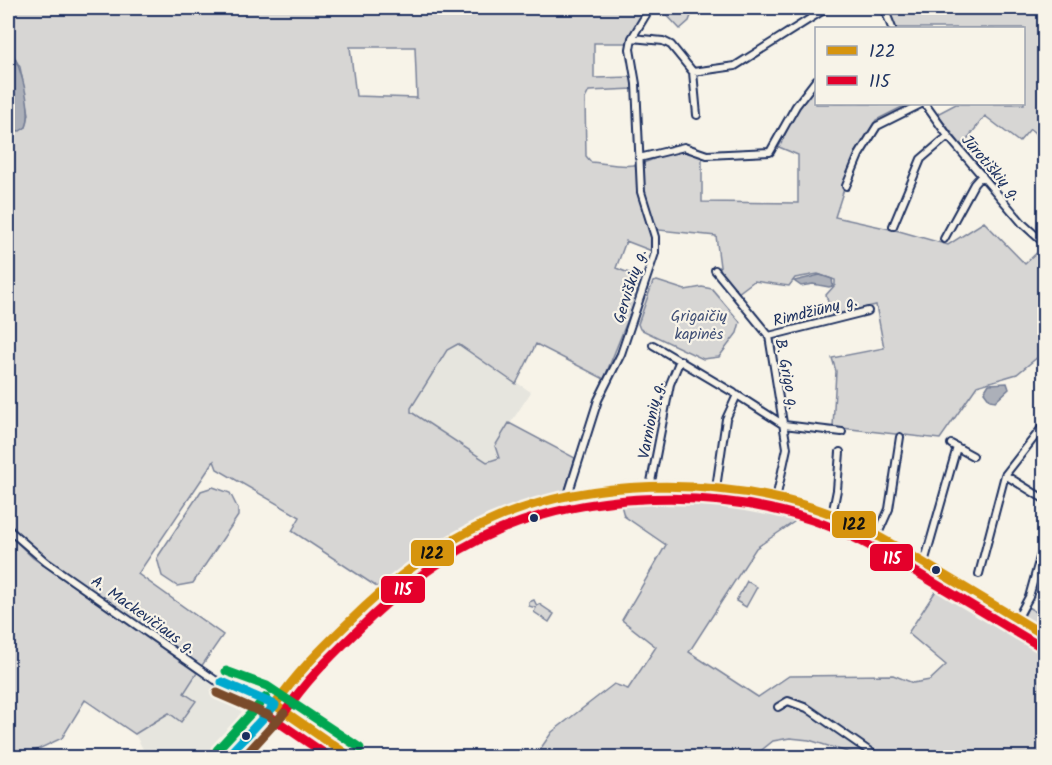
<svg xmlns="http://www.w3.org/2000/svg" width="1052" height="765" viewBox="0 0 1052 765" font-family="Kalam,sans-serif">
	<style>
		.built { fill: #e6e5de }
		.green { fill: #d7d6d4; stroke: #798299; stroke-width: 1.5; fill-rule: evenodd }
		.water { fill: #acb0b9; stroke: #727c95; stroke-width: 1.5 }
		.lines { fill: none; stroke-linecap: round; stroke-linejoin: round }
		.street-casing { stroke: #1b2f5e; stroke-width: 10 }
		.secondary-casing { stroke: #1b2f5e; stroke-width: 13 }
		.street { stroke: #f7f3e8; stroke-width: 6 }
		.secondary { stroke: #f7f3e8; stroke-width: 8 }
		.bus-1-casing { stroke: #f7f3e8; stroke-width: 14 }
		.bus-2-casing { stroke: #f7f3e8; stroke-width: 14 }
		.bus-3-casing { stroke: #f7f3e8; stroke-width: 14 }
		.bus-4-casing { stroke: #f7f3e8; stroke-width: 14 }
		.bus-5-casing { stroke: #f7f3e8; stroke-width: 14 }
		.bus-1 { stroke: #d6940e; stroke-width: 9 }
		.bus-2 { stroke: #e4002b; stroke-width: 9 }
		.bus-3 { stroke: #00a651; stroke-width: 9 }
		.bus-4 { stroke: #00a9ce; stroke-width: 9 }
		.bus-5 { stroke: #7a4b2a; stroke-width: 9 }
		.bus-dot { fill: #1b2f5e; stroke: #f7f3e8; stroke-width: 2 }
		.labels { text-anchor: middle; stroke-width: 4.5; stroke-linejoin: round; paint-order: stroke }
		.street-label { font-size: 16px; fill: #1b2f5e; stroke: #f7f3e8 }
		.park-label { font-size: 16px; fill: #415076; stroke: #f7f3e8 }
		.line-badge { stroke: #f7f3e8; stroke-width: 2 }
		.badge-label { font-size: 16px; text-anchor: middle; font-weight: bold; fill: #fff }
		.pale-badge-label { font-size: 16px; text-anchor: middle; font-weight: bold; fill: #111 }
	</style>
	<rect width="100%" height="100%" fill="#f7f3e8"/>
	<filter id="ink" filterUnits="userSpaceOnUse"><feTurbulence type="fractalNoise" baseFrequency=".0167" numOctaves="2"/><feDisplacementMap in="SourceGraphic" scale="12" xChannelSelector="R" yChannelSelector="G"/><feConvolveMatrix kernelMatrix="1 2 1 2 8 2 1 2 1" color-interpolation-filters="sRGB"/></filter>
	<g filter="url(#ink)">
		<path class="built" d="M458 344 531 392 496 445 499 458 487 462 410 412 447 349Z
			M197 673 247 705 233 723 244 731 222 757 134 758 144 751 135 734 169 713 181 722 195 701 184 693Z"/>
		<path class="green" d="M8 8H656L644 22 635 43H594V78L633 77 634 89 589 91 585 99 586 156 591 162C604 163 620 167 634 165 656 164 678 137 702 158V202L798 203V155L779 147 798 107 816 83V104H908L876 120 855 154 835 217 899 231 948 245 984 222 1025 264 1044 246V352L1017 374 977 386 940 439 833 427 836 371 832 358 884 348 876 305 832 315 826 295 835 285V280L818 274 795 278 789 286 754 281 738 293 721 274 716 236 650 229 652 251 626 241 616 268 644 279 604 379 536 344 516 384 458 344 447 350 411 408V412L487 462 499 458 495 446 509 423 575 458 563 497 495 515 434 548 377 587 292 531 300 517 217 469 214 461 138 574 223 635 201 667 34 549 8 522V129L15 132 26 127 29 114 20 67 8 47ZM350 47H415L417 98 356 96Z
			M660 8H694L689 21 680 29Z
			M888 8H1044V140L1030 129 1019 142 985 116 962 146 937 114 956 104H1024V28H895Z
			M657 281 685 290 702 287 712 289 740 322 737 333 719 357 703 359 640 329 638 324 653 282Z
			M213 487 230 493 238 509V516L193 583 177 586 162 576 157 558 201 491Z
			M658 491 722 493 810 511 756 548 689 652 758 697 789 676 893 675 913 683 930 680 946 665 908 633 939 586 1044 648V757H863L809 740 790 738 773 741 753 757 534 758 552 732 614 684 628 689 656 647 622 620 666 545 624 516 618 494Z
			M8 534 33 558 197 673 184 693 196 701 181 722 169 713 135 734 85 700 62 738 30 753 36 757H8Z
			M747 581 757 587 746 607 736 601Z
			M534 600 537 606 539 604 554 614 549 622 534 612 536 608 529 606V602Z
			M1028 607 1044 617V630L1024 617Z"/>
		<path class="water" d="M8 47C20 61 33 110 26 127L20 131 8 129Z
			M820 275 832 279 833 286 829 287 813 284 801 286 794 281Z
			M1007 383 1009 389 996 401 990 400 984 392 989 384Z"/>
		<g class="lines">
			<defs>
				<path id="street" d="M884 8 892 28
					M632 38 663 41 671 45 693 72 697 115
					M693 72 735 66 827 8
					M925 104 948 136 1023 224 1044 243
					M639 158 684 147 707 155 770 152 796 106 816 80
					M846 186 859 155 877 126 921 104
					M893 226 921 159 948 136
					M944 239 974 184 982 175
					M715 270 769 336 787 448 776 499
					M769 336 868 311
					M653 345 734 393
					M951 444 973 456
					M1005 475 1044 499
					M650 487 670 384 680 360
					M716 488 726 419 737 395 784 425 842 432
					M567 498 598 400 621 354 655 253V237L641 192 636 84 630 49 632 38 650 8
					M832 515 837 490 840 452
					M8 529 46 562 215 680 261 697 275 705C292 678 315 656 337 633 382 588 431 549 490 521 579 479 722 479 814 508 854 521 889 543 924 563 964 587 1004 611 1044 635
					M877 536 889 509 900 437
					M924 563 957 447
					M979 574 1005 475 1044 425
					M1017 619 1029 597 1044 543
					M778 707 788 701 807 708 879 758"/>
				<path id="secondary" d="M226 758 275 705 353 758"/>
			</defs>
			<use href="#street" class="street-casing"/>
			<use href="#secondary" class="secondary-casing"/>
			<use href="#street" class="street"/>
			<use href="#secondary" class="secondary"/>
			<defs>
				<path id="bus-1" d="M275 705C295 675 321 649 347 624 388 583 436 545 490 521 587 477 713 477 814 508 849 519 881 538 912 556 956 582 1000 609 1044 635
					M275 705 352 758"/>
				<path id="bus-2" d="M285 712C304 683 329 658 354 634 395 593 443 554 497 531 592 491 714 488 812 520 845 531 876 549 906 566 950 592 994 619 1038 645
					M268 715 331 758"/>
				<path id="bus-3" d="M226 671 267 686 360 748
					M217 750 266 697"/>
				<path id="bus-4" d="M222 682 275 705
					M226 758 275 705"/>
				<path id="bus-5" d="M217 693 270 716
					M243 758 284 713"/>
			</defs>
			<use href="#bus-1" class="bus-1-casing"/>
			<use href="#bus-2" class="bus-2-casing"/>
			<use href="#bus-3" class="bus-3-casing"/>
			<use href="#bus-4" class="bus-4-casing"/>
			<use href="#bus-5" class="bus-5-casing"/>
			<use href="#bus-1" class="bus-1"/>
			<use href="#bus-2" class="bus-2"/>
			<use href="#bus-3" class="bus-3"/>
			<use href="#bus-4" class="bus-4"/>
			<use href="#bus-5" class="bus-5"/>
		</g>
	</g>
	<g class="bus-dot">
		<circle cx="534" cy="518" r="5"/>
		<circle cx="936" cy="570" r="5"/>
		<circle cx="246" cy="736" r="5"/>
	</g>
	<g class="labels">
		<g class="street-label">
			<text transform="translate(992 167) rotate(49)" y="6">Jūrotiškių g.</text>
			<text transform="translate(629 286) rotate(-72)" y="6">Gerviškių g.</text>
			<text transform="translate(815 310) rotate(-14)" y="6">Rimdžiūnų g.</text>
			<text transform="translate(788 374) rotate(79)" y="6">B. Grigo g.</text>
			<text transform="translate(650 420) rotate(-79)" y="6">Varnionių g.</text>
			<text transform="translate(144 614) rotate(35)" y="6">A. Mackevičiaus g.</text>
		</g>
		<g class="park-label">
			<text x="699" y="321">Grigaičių<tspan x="699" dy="18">kapinės</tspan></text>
		</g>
	</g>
	<g class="line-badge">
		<rect x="831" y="510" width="46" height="29" rx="6" fill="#d6940e"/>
		<rect x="410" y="539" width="45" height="28" rx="6" fill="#d6940e"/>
		<rect x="869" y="543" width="45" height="29" rx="6" fill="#e4002b"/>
		<rect x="380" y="575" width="46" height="29" rx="6" fill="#e4002b"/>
	</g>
	<g class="badge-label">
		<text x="892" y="564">115</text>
		<text x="403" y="595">115</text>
	</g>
	<g class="pale-badge-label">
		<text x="854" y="530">122</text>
		<text x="432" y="559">122</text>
	</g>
	<rect width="1052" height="765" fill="none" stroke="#f7f3e8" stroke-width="30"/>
	<rect x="15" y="15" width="1022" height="735" fill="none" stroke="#1b2f5e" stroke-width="2" filter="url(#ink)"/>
	<rect x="815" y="27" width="210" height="78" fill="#f7f3e8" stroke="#9fa5b1" stroke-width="1.5"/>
	<rect x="827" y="46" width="30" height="9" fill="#d6940e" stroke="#9fa5b1" stroke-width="1.5"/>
	<text x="869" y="57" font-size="18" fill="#1b2f5e">122</text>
	<rect x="827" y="76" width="30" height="9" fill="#e4002b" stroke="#9fa5b1" stroke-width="1.5"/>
	<text x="869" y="87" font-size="18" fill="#1b2f5e">115</text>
</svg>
